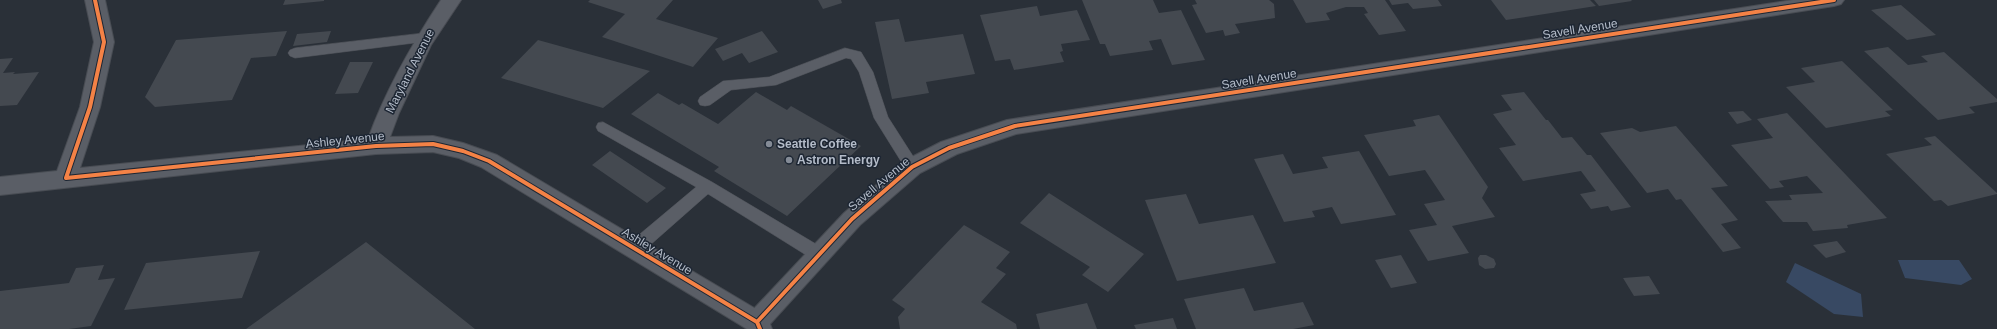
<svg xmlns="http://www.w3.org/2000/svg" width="1997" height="329" viewBox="0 0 1997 329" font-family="Helvetica,sans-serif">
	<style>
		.water { fill: #384963 }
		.building { fill: #444950 }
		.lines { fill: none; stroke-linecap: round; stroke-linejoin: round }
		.service-casing { stroke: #484c53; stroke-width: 1 }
		.minor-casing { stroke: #484c53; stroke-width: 2 }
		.tertiary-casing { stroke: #484c53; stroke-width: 2 }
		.service { fill: #5a5e66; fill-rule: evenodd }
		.minor { fill: #5a5e66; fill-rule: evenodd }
		.tertiary { fill: #5a5e66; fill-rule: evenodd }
		.cycleway-casing { stroke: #1d2633; stroke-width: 6 }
		.cycleway { stroke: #f48246; stroke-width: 4 }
		.poi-dot { fill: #848b96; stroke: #1d2633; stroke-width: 1.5 }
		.labels { text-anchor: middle; stroke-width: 3; stroke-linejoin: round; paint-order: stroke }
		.street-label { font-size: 12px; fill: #b4bcc9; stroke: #1d2633 }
		.poi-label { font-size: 12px; font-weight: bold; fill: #b4bcc9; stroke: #1d2633; text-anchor: start }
	</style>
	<rect width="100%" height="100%" fill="#2a3038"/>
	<path class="water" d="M1898 260H1959L1972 279 1961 285 1905 278Z
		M1795 263 1861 294 1863 317 1834 314 1786 282Z"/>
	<path class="building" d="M285 0H324V1L283 5Z
		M590 0H673L656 19 718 38 693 67 602 37 625 14 588 2Z
		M818 0H841L842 3 823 9Z
		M1082 0H1153L1159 13 1181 10 1205 60 1172 65 1161 39 1149 41 1153 50 1110 56 1105 44H1100Z
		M1195 0H1269L1274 4 1275 18 1235 24 1240 33 1225 36 1223 30 1206 33 1192 5 1197 4Z
		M1293 0H1385L1406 31 1379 35 1364 14 1368 13 1364 7H1346L1326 13 1330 20 1306 23Z
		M1389 0H1438L1442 6 1413 9 1408 3 1392 5Z
		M1491 0H1590L1596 6 1506 20Z
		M1594 0H1631L1632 1 1599 6Z
		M1901 5 1936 35 1907 40 1871 10Z
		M1037 6 1040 16 1077 10 1090 40 1061 44 1063 51 1060 52 1064 62 1014 70 1010 59 995 61 980 15Z
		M899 19 905 42 963 34 975 74 926 82 929 93 892 99 875 22Z
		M287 31 276 56 251 58 232 100 155 107 145 97 176 40Z
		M331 31 327 42 293 46 297 34Z
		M762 31 778 52 749 63 742 53 723 61 715 49Z
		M538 40 650 71 603 108 501 78Z
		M1888 47 1908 65 1928 62 1921 56 1944 52 1997 99V102L1969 107 1975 113 1938 120 1864 51Z
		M13 58 3 73 15 72 13 74 39 72 17 105 0 106V59Z
		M1842 61 1893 110 1885 111 1891 116 1826 128 1786 87 1815 82 1801 68Z
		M350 62H373L358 93 335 94Z
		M756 92 787 110 791 106 861 146 787 216 714 171 719 167 631 114 658 93 679 105 682 103 718 124Z
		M1524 92 1546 120H1548L1562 138 1572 137 1587 155H1591L1631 207 1611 211 1608 206 1591 209 1580 194 1596 191 1581 171 1523 181 1499 148 1516 145 1493 114 1512 110 1501 95Z
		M1743 111 1752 120 1737 124 1728 112Z
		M1787 113 1887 218 1847 225 1848 228 1813 231 1807 222H1783L1765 201 1792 200 1789 195 1823 193 1807 176 1779 181 1784 187 1770 189 1731 145 1773 138 1757 119Z
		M1439 115 1488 187 1482 198 1495 217 1452 226 1469 253 1428 261 1409 230 1437 225 1424 204 1445 200 1425 170 1389 176 1364 135 1416 126 1413 120Z
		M1676 126 1728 186 1711 188 1738 220 1721 224 1741 248 1723 252 1681 199 1676 200 1668 189 1647 193 1600 133 1632 128 1640 132Z
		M1935 136 1997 193V194L1948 206 1941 200 1934 201 1886 154 1932 145 1924 138Z
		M610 151 666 188 647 203 592 165Z
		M1359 151 1396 215 1341 224 1332 207 1312 211 1315 217 1284 222 1254 159 1283 154 1293 174 1328 168 1322 157Z
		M1049 193 1144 254 1108 292 1082 275 1090 267 1020 223Z
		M1186 194 1199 224 1253 215 1276 263 1177 281 1145 200Z
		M964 225 1010 252 996 268 1006 274 981 302 1016 324 1017 329H900L898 317 905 309 892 300Z
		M1837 241 1846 252 1826 258 1813 245Z
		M366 242 475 329H246Z
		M260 251 242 298 124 310 146 263Z
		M1401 255 1417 283 1391 288 1375 260Z
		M1480 255H1486L1494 259 1496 264 1494 268 1485 269 1479 265 1478 258Z
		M104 265 98 280 115 278 91 326 69 329H0V291L69 283 76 268Z
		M1649 276 1660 294 1634 296 1623 278Z
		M1244 288 1254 311 1303 302 1314 325 1293 329H1196L1184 299Z
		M1087 303 1097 329H1040L1036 314Z
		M1173 318 1177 329H1136L1134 325Z"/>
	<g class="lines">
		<defs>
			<path id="service" d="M425 33 430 35 432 38 430 41 295 58 290 56 288 53 290 50 295 48Z
				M845 48 861 52 873 72 888 117 920 167 917 171 912 173 907 171 874 118 859 72 851 59 846 58 776 85 731 90 710 105 705 106 700 105 698 101 700 97 723 81 769 77Z
				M603 122 712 182 826 250 828 255 826 260 820 262 814 260 708 194 640 254 634 255 628 254 626 249 628 244 696 187 598 131 596 127 598 123Z"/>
			<path id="minor" d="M85 0H105L114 42 100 107 80 168 368 139C386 89 412 44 441 0H461L431 45 399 113 390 137 433 136 463 143 497 155 766 315 769 322 766 329H747L481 167 459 158 433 152 376 154 0 195V177L57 171 80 107 94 42Z"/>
			<path id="tertiary" d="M1793 0H1844L1841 4 1834 6 1016 134 957 154 920 173 860 225 770 324 772 329H748L745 322 748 315 844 213 904 161 941 142 1007 120Z"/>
		</defs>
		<use href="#service" class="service-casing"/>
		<use href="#minor" class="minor-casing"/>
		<use href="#tertiary" class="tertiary-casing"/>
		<use href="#service" class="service"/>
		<use href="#minor" class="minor"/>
		<use href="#tertiary" class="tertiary"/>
		<defs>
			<path id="cycleway" d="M95 0 104 42 90 107 66 178 376 146 433 144 463 151 489 161 757 322 760 329
				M757 322 852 219 912 167 949 148 1015 126 1834 0"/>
		</defs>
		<use href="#cycleway" class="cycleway-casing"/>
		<use href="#cycleway" class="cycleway"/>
	</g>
	<g class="poi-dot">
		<circle cx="769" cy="144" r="4"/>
		<circle cx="789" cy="160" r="4"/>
	</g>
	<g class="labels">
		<g class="street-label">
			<text transform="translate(1580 29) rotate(-9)" y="4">Savell Avenue</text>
			<text transform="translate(410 71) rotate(-63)" y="4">Maryland Avenue</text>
			<text transform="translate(1259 79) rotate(-9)" y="4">Savell Avenue</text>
			<text transform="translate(345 140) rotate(-6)" y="4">Ashley Avenue</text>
			<text transform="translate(879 184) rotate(-40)" y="4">Savell Avenue</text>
			<text transform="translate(657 251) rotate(31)" y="4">Ashley Avenue</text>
		</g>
		<g class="poi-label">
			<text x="777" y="148">Seattle Coffee</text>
			<text x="797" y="164">Astron Energy</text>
		</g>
	</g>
</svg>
